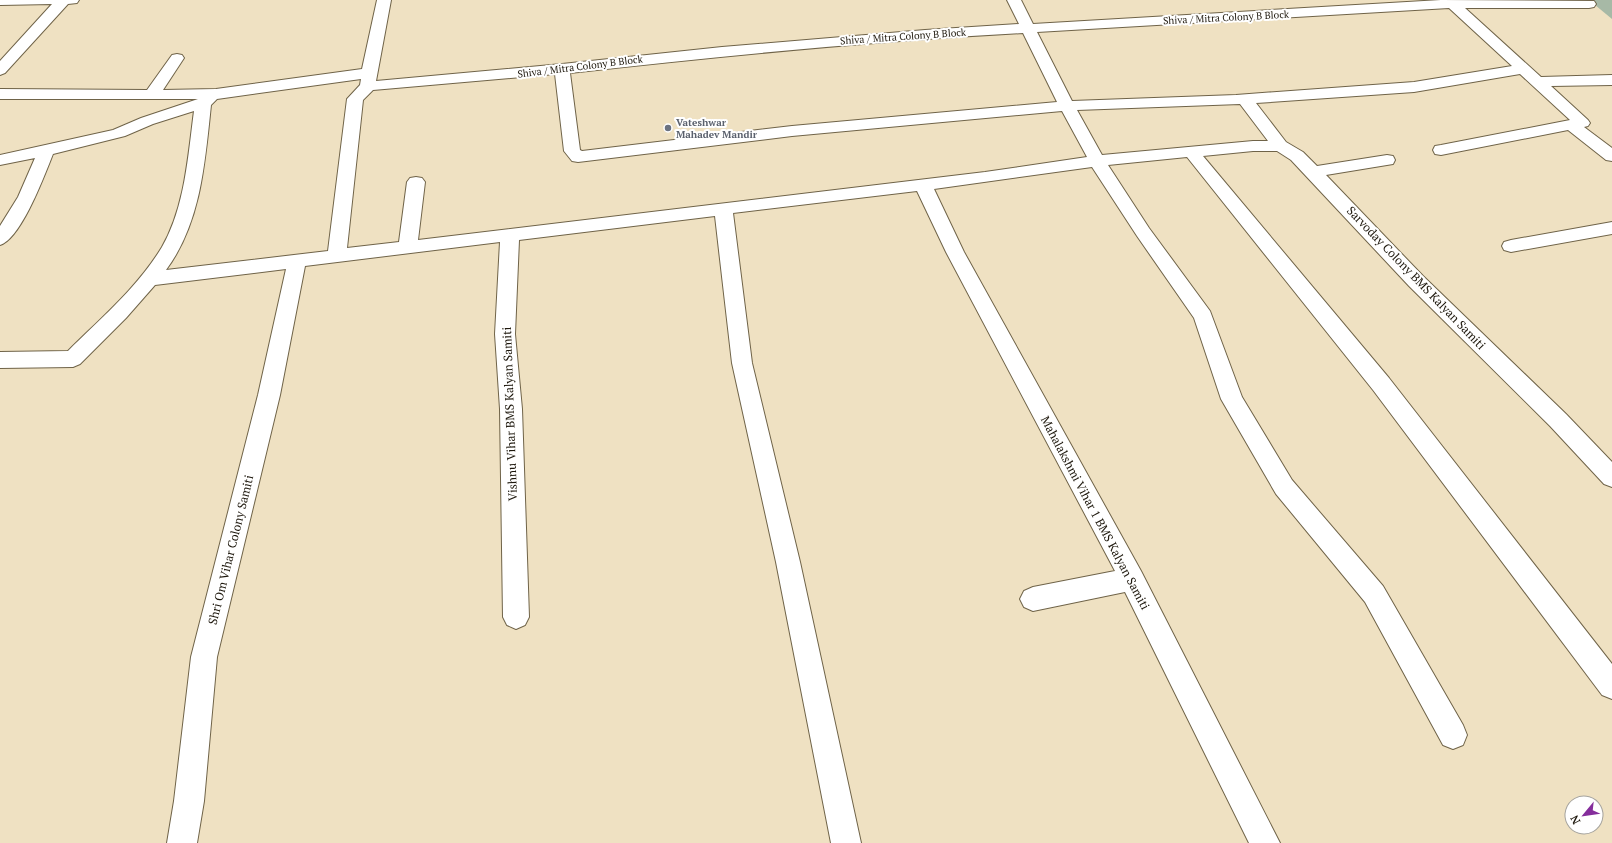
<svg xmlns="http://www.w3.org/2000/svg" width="1612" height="843" viewBox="0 0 1612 843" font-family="'PT Serif',serif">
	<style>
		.green { fill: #a7b9a6 }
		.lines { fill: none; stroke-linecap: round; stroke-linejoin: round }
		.street-casing { stroke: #6f6348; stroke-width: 2 }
		.street { fill: #fff; fill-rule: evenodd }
		.worship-dot { fill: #6b7280; stroke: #fff; stroke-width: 1.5 }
		.labels { text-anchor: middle; stroke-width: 4; stroke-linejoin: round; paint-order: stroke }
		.far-street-label { font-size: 10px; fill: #1e180d; stroke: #fff }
		.far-worship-label { font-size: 10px; font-weight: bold; fill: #5b616d; stroke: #fff; text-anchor: start }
		.street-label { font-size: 12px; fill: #1e180d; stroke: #fff }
	</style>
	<rect width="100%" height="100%" fill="#efe1c2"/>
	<path class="green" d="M1589 0H1612V19Z"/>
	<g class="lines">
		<defs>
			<path id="street" d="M0 0H79L77 3 68 4 5 73 0 75V61L52 4 0 5Z
				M377 0H391L376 81 562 64 722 47 925 30 1019 24 1007 0H1021L1033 24 1441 0 1594 1 1596 4 1594 7 1589 8H1465L1541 77 1612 75V85L1551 86 1588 120 1590 123 1588 126 1584 127 1612 148V161L1606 160 1568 130 1441 155 1435 154 1433 150 1435 146 1441 145 1570 120 1520 74 1414 92 1256 103 1286 142 1303 152 1317 166 1387 155 1393 156 1395 160 1393 164 1326 175 1423 276 1566 414 1612 462V487L1604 484 1550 426 1409 286 1291 160 1277 151H1253L1203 156 1389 378 1612 664V699L1602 695 1373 390 1187 157 1108 165 1149 228 1210 311 1242 397 1292 480 1383 586 1463 725 1467 735 1463 745 1453 749 1443 745 1365 602 1276 494 1221 399 1194 318 1137 236 1092 167 934 189 964 252 1141 571 1280 843H1249L1125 592 1033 611 1024 607 1020 599 1024 591 1033 587 1115 571 946 252 917 191 733 213 752 363 800 562 861 843H831L776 562 732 363 715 216 519 240 515 334 522 409 529 617 525 625 516 629 507 625 503 617 500 409 495 334 500 242 305 266 280 395 217 657 204 801 197 843H167L174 801 191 657 258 395 286 269 155 285 126 318 80 364 73 367 0 368V352L68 351C100 319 138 287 162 247 185 207 188 156 194 111L153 124 125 136 53 154C45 174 21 239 0 245V226L18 197 35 158 0 165V155L113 130 141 118 198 99H0V89L147 90 172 55 177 54 182 55 184 58 163 90 216 89 362 69ZM1449 8 1512 66 1414 82 1236 95 1072 101 1037 32ZM1023 33 1057 102 792 126 582 151 580 150 570 73C721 56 872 41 1023 33ZM555 74 564 151 572 161 578 162 792 136 1062 111 1087 157 985 172 418 240 425 182 422 178 416 177 410 178 407 182 399 242 347 248 363 100 373 90ZM361 79 360 85 347 99 328 251 166 270C201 223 205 162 211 105L217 99ZM1240 104 1268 141H1253L1102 155 1077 110Z
				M1612 222V234L1511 252 1504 250 1502 246 1504 242 1511 240Z"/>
		</defs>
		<use href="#street" class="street-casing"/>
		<use href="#street" class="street"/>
	</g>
	<circle class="worship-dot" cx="668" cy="128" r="4"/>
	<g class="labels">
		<g class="far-street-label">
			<text transform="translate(1226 17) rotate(-3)" y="4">Shiva / Mitra Colony B Block</text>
			<text transform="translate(903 36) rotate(-4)" y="4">Shiva / Mitra Colony B Block</text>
			<text transform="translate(580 66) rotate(-7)" y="4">Shiva / Mitra Colony B Block</text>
		</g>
		<g class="far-worship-label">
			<text x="676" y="126">Vateshwar<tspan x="676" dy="12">Mahadev Mandir</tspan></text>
		</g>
		<g class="street-label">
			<text transform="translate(1416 278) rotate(46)" y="4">Sarvoday Colony BMS Kalyan Samiti</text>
			<text transform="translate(510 414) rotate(-92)" y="4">Vishnu Vihar BMS Kalyan Samiti</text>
			<text transform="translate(1095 513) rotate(62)" y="4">Mahalakshmi Vihar 1 BMS Kalyan Samiti</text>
			<text transform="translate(231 550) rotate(-76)" y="4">Shri Om Vihar Colony Samiti</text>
		</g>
	</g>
	<g transform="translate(1584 815) rotate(241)"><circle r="19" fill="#ffffff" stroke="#a5a39e"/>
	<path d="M0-3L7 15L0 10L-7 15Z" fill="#852e9c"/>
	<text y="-6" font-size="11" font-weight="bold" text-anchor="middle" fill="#1e180d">N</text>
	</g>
</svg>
